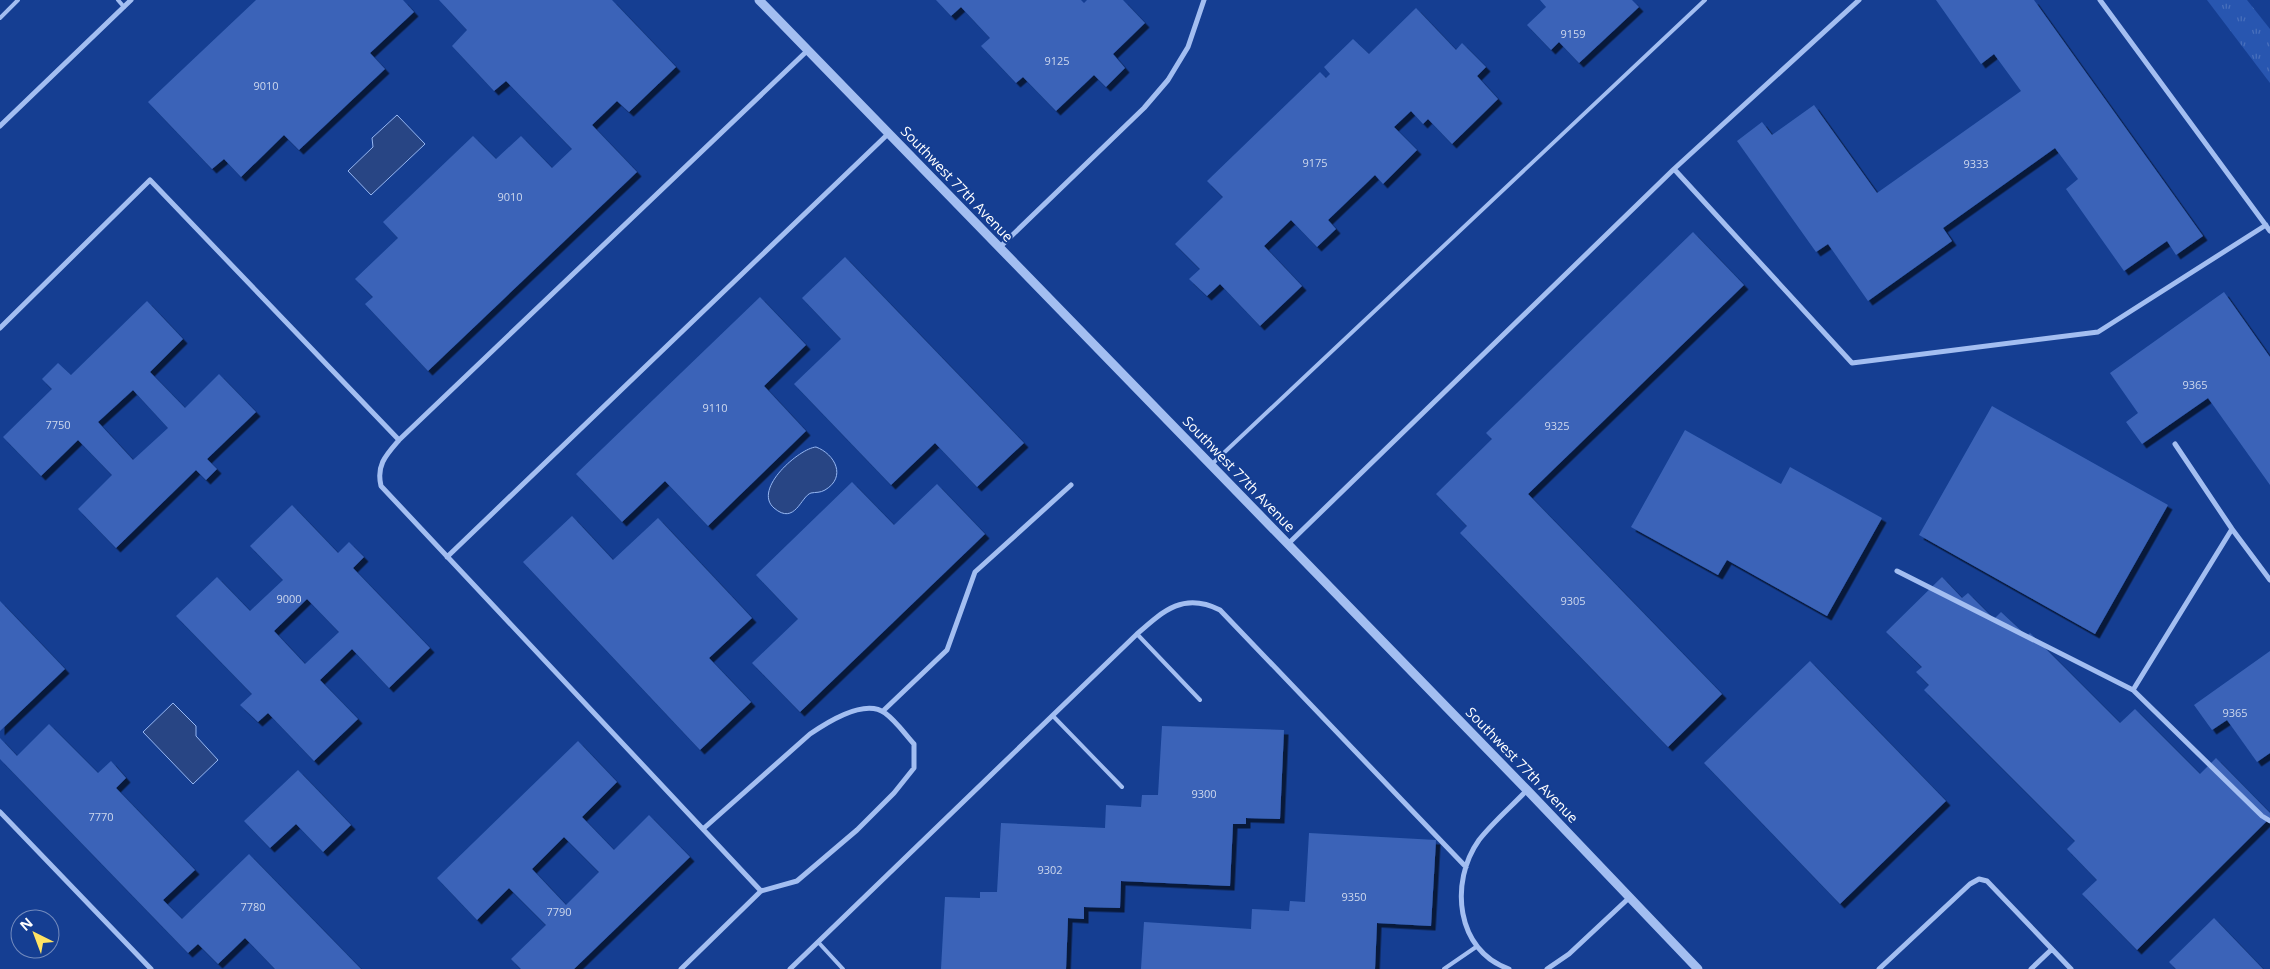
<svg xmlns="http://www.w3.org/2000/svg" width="2270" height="969" viewBox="0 0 2270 969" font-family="'Open Sans',sans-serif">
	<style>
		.grass { fill: url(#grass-tufts) }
		.water { fill: #284584; stroke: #96b7f3 }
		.building { fill: #3a64b8; fill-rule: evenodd; filter: url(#shadow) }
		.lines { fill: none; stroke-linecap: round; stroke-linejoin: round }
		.service { stroke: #a3bef1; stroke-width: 4 }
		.minor { stroke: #a3bef1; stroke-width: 5 }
		.tertiary { stroke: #a3bef1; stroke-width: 9 }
		.labels { text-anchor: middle; stroke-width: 4; stroke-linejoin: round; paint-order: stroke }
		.number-label { font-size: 11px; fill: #ced8ed }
		.street-label { font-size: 14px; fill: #fff; stroke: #153e92 }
	</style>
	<defs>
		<pattern id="grass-tufts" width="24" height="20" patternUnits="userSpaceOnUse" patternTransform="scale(1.25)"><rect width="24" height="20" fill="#2856b0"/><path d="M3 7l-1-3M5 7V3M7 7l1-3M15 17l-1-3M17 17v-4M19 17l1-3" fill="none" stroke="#486fbc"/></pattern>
		<filter id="shadow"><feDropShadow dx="4.5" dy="4.5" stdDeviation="0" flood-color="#0009"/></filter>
	</defs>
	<rect width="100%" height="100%" fill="#153e92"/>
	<path class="grass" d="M2207 0H2247L2270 29V83Z"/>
	<path class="water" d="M397 115 425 144 371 195 348 171 373 147 372 138Z
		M816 447C835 454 847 477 825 490 820 493 816 492 811 493 801 496 795 526 774 508 752 489 800 448 816 447Z
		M173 703 196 726V736L218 760 193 784 143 732Z"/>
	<path class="building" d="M256 0H403L414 12 370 53 385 69 299 150 284 135 241 177 224 159 212 169 148 102Z
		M439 0H612L676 67 629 112 617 101 592 125 637 172 428 371 365 304 373 297 355 279 398 238 383 222 473 136 496 159 521 136 552 168 572 149 506 81 494 91 452 46 467 30Z
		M936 0H1081L1084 3 1087 0H1123L1145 23 1113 54 1125 68 1106 87 1094 75 1056 111 1023 77 1016 83 981 46 990 38 961 7 951 16Z
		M1540 0H1632L1639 7 1579 63 1559 42 1551 50 1527 25 1546 7Z
		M1936 0H2034L2203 236 2176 255 2167 241 2124 271 2066 189 2078 179 2055 148 1943 228 1952 241 1868 301 1828 244 1816 252 1737 141 1762 122 1772 135 1814 105 1877 193 2021 91 1994 54 1981 64Z
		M1416 8 1456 50 1462 43 1486 67 1477 76 1498 99 1452 144 1428 119 1423 124 1411 111 1394 127 1417 150 1383 184 1375 175 1328 220 1336 229 1317 247 1291 220 1264 246 1302 286 1260 326 1220 284 1207 296 1189 279 1200 269 1175 244 1223 197 1207 181 1320 72 1326 78 1330 74 1324 67 1353 39 1369 54Z
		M1693 232 1744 285 1528 494 1722 694 1668 747 1460 533 1467 526 1436 494 1492 439 1486 433Z
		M845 257 1024 443 977 487 935 443 891 485 794 384 841 339 802 298Z
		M2224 292 2270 357V485L2208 398 2142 444 2126 422 2138 413 2110 373Z
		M760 297 806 345 764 386 806 431 708 526 665 481 622 522 576 474Z
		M147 301 183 339 150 372 185 408 219 374 256 412 207 459 217 469 206 480 196 470 116 548 78 509 112 475 78 440 41 476 3 437 52 389 42 379 58 363 71 375ZM133 390 168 428 133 460 98 422Z
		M1992 406 2168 505 2095 634 1919 535Z
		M1685 430 1781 484 1790 467 1882 518 1827 616 1727 560 1718 575 1631 527Z
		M852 482 894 525 937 484 985 534 800 712 752 663 798 619 756 575Z
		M292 505 338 553 349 542 364 557 353 568 430 648 389 688 352 649 320 680 358 719 314 761 268 713 258 722 240 705 252 694 176 616 217 577 250 611 283 580 250 546ZM307 599 339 632 305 664 274 631Z
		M572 516 613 560 658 518 752 618 709 658 751 702 700 750 523 562Z
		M1942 577 1962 598 1968 593 1994 619 2001 612 2027 636 2030 633 2120 723 2135 709 2200 774 2216 758 2270 813V818L2137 950 2082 894 2097 880 2067 849 2075 841 1924 690 1929 685 1916 672 1922 667 1886 632Z
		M0 601 65 669 0 731Z
		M2270 651V753L2257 762 2227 720 2212 730 2194 705Z
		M1810 661 1946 801 1840 904 1704 763Z
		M49 724 98 773 111 761 126 778 116 788 195 870 163 900 182 919 249 854 361 969H275L245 938 218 964 198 944 188 953 0 759V738L17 756Z
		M1162 726 1284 730 1280 819 1246 818V824H1233L1230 886 1121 881 1120 908 1084 907V919L1068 918 1066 969H941L945 897 980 898V892H997L1001 823 1105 828 1106 805 1141 807 1142 795H1158Z
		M578 741 617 782 582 817 614 850 649 815 690 857 574 969H521L511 959 546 925 509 888 477 920 437 878ZM564 837 599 872 566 905 532 869Z
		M298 770 351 825 323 852 296 824 270 848 244 821Z
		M1309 833 1436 840 1431 926 1377 923 1375 969H1141L1144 922 1251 929 1252 909 1289 911 1290 901 1305 902Z
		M2214 918 2263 969H2176L2169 962Z"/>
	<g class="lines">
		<path class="service" d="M118 0 124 7
			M0 18 18 0
			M1211 465 1705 0
			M1137 634 1200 700
			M1053 716 1122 787
			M819 943 843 969
			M1444 969 1476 947"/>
		<path class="minor" d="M2100 0 2270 231
			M0 126 131 0
			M1674 169 1852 363 2098 332 2266 225
			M1000 247 1144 108 1168 80 1188 47 1204 0
			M0 328 150 180 399 440
			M2175 444 2232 529 2270 580
			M1288 544 1674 169 1859 0
			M447 557 889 133
			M1897 571 2133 690 2262 816 2270 821
			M2133 690 2232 529
			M883 711 947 650 975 572 1071 485
			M0 812 151 969
			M703 829 810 734C826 723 865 698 885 713 896 721 905 734 914 744V768L894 793 857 830 797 881 761 891
			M681 969 761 891 381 486C376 465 386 455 399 440L808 50
			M790 969 1137 634C1164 610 1184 592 1220 610L1466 867
			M1509 969C1456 951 1449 882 1479 840 1493 822 1512 806 1527 790
			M1547 969 1569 954 1630 897
			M1879 969 1970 884 1979 879 1987 881 2071 969
			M2031 969 2052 949"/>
		<path class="tertiary" d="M759 0 1527 790 1698 969"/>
	</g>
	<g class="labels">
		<g class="number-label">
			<text x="1573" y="38">9159</text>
			<text x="1057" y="65">9125</text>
			<text x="266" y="90">9010</text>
			<text x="1315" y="167">9175</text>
			<text x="1976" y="168">9333</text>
			<text x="510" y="201">9010</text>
			<text x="2195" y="389">9365</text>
			<text x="715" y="412">9110</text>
			<text x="58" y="429">7750</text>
			<text x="1557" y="430">9325</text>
			<text x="289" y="603">9000</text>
			<text x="1573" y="605">9305</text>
			<text x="2235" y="717">9365</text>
			<text x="1204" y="798">9300</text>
			<text x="101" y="821">7770</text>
			<text x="1050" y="874">9302</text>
			<text x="1354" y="901">9350</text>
			<text x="253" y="911">7780</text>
			<text x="559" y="916">7790</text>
		</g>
		<g class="street-label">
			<text transform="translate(957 184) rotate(46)" y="5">Southwest 77th Avenue</text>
			<text transform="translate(1239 474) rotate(46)" y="5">Southwest 77th Avenue</text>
			<text transform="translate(1522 765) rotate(46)" y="5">Southwest 77th Avenue</text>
		</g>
	</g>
	<g transform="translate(35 934) rotate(318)"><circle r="24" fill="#153e92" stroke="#738bbe"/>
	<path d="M0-4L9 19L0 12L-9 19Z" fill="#ffe363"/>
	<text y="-8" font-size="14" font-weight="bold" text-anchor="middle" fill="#ffffff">N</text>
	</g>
</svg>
